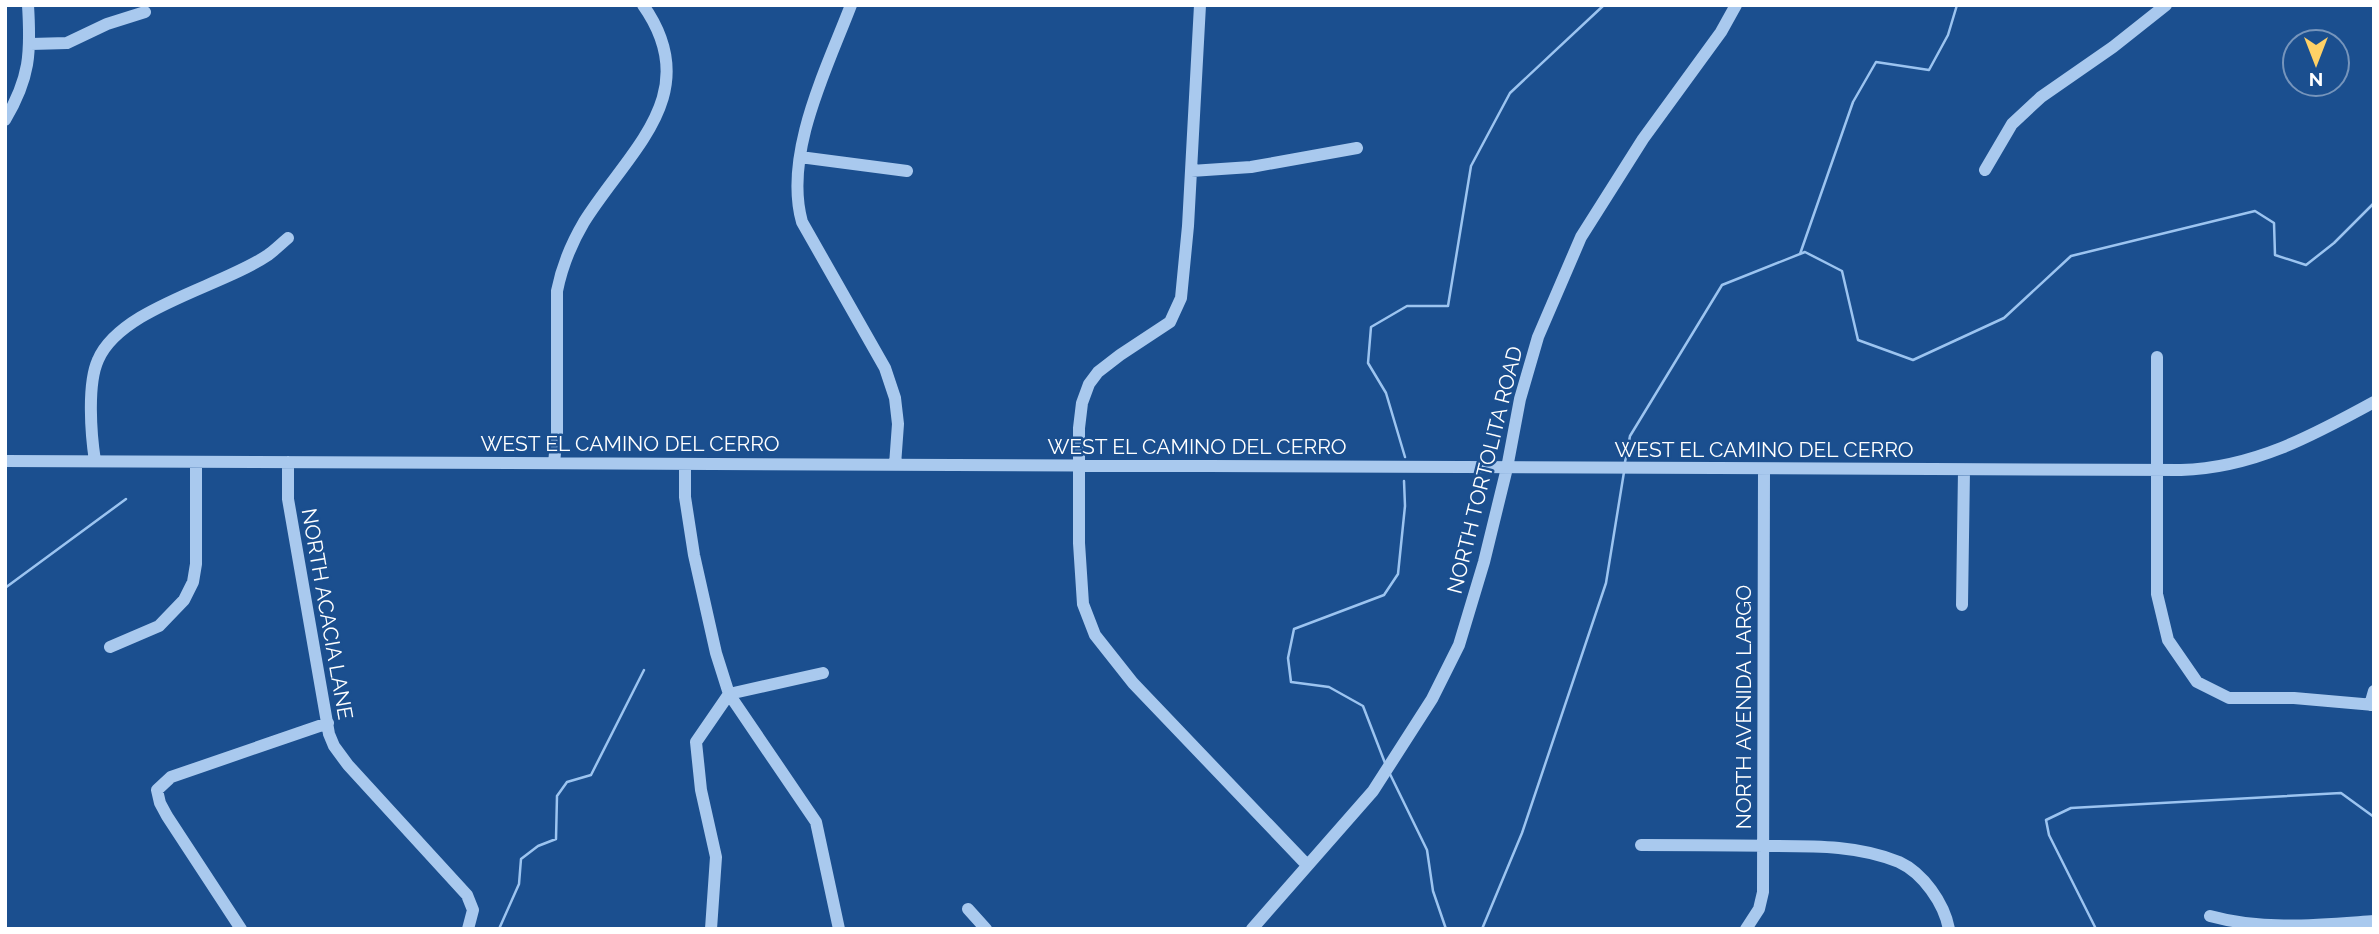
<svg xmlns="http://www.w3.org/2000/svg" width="2379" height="934" viewBox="0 0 2379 934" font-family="Raleway,sans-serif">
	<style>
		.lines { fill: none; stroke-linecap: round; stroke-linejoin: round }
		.stream { stroke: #9cc4f0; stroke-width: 2.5 }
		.minor { stroke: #a9c9ee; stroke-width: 12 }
		.labels { text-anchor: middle; stroke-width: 5; stroke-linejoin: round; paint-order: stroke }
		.street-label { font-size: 21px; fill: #fff; stroke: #1b4f8f }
	</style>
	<rect width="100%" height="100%" fill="#1b4f8f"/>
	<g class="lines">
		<path class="stream" d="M2032 5H2039
			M1800 254 1853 102 1876 62 1929 70 1948 35 1957 5
			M1405 457 1386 393 1368 363 1371 327 1407 306H1448L1471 166 1510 93 1604 5
			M1625 462 1630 436 1722 285 1805 252 1842 271 1858 340 1913 360 2004 318 2071 256 2255 211 2274 223 2275 255 2306 265 2334 243 2374 203
			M5 588 126 499
			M1385 763 1363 706 1329 687 1291 682 1288 658 1294 629 1384 595 1398 574 1405 506 1404 481
			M1389 772 1427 850 1433 891 1446 929
			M499 929 519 884 521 859 538 846 556 839 557 796 567 782 591 775 644 670
			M1482 929 1522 833 1606 583 1624 472
			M2096 929 2049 835 2046 820 2071 808 2341 793 2374 817"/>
		<path class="minor" d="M851 5C827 68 783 154 802 222L885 368 895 398 898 424 895 465
			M1200 5 1188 226 1181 298 1170 322 1120 355 1098 372 1089 384 1082 403 1079 428V543L1083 604 1095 635 1133 683 1307 865
			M31 44 67 43 107 24 145 12
			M5 120C30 78 31 53 28 5
			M800 157 907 171
			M1985 170 2012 124 2041 97 2113 47 2166 5
			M1191 171 1251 167 1357 148
			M2157 357V594L2168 640 2197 682 2229 698H2294L2374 705
			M5 461 2181 470C2253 468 2312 436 2374 402
			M95 461C91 435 87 384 98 360 120 308 221 287 268 255 275 250 282 243 288 238
			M288 462V499L329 734 334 746 348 765 467 895 473 910 468 929
			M554 463 557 433V291C562 266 571 244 584 222 629 150 706 94 643 5
			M685 464V497L694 555 716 653 729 694 816 822 839 929
			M1962 605 1964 470
			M110 647 159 626 184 600 193 582 196 564V462
			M2370 705 2374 691
			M1641 845C1686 845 1731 845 1777 846 1818 846 1860 846 1899 862 1923 873 1944 903 1949 929
			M968 909 986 929
			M2210 916C2264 931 2318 925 2374 921
			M241 929 167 816 160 803 157 790 171 777 328 723
			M711 929 716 857 701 790 696 742 729 694 823 673
			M1252 929 1373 791 1432 699 1459 645 1484 562 1507 468 1520 399 1538 337 1581 237 1643 139 1721 32 1736 5
			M1746 929 1759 909 1763 892 1764 469"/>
	</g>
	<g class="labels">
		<g class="street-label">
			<text x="630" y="451">WEST EL CAMINO DEL CERRO</text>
			<text x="1197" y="454">WEST EL CAMINO DEL CERRO</text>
			<text x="1764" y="457">WEST EL CAMINO DEL CERRO</text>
			<text transform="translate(1485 470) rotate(-76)" y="7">NORTH TORTOLITA ROAD</text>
			<text transform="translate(327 614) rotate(80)" y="7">NORTH ACACIA LANE</text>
			<text transform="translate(1744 707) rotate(-90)" y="7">NORTH AVENIDA LARGO</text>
		</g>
	</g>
	<rect width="2379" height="934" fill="none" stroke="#ffffff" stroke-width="14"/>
	<g transform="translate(2316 63) rotate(180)"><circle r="33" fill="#1b4f8f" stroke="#7695bc" stroke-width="2"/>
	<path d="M0-5L12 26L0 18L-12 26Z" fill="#ffd166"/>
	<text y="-10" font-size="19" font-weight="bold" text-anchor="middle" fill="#ffffff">N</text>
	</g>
</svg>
